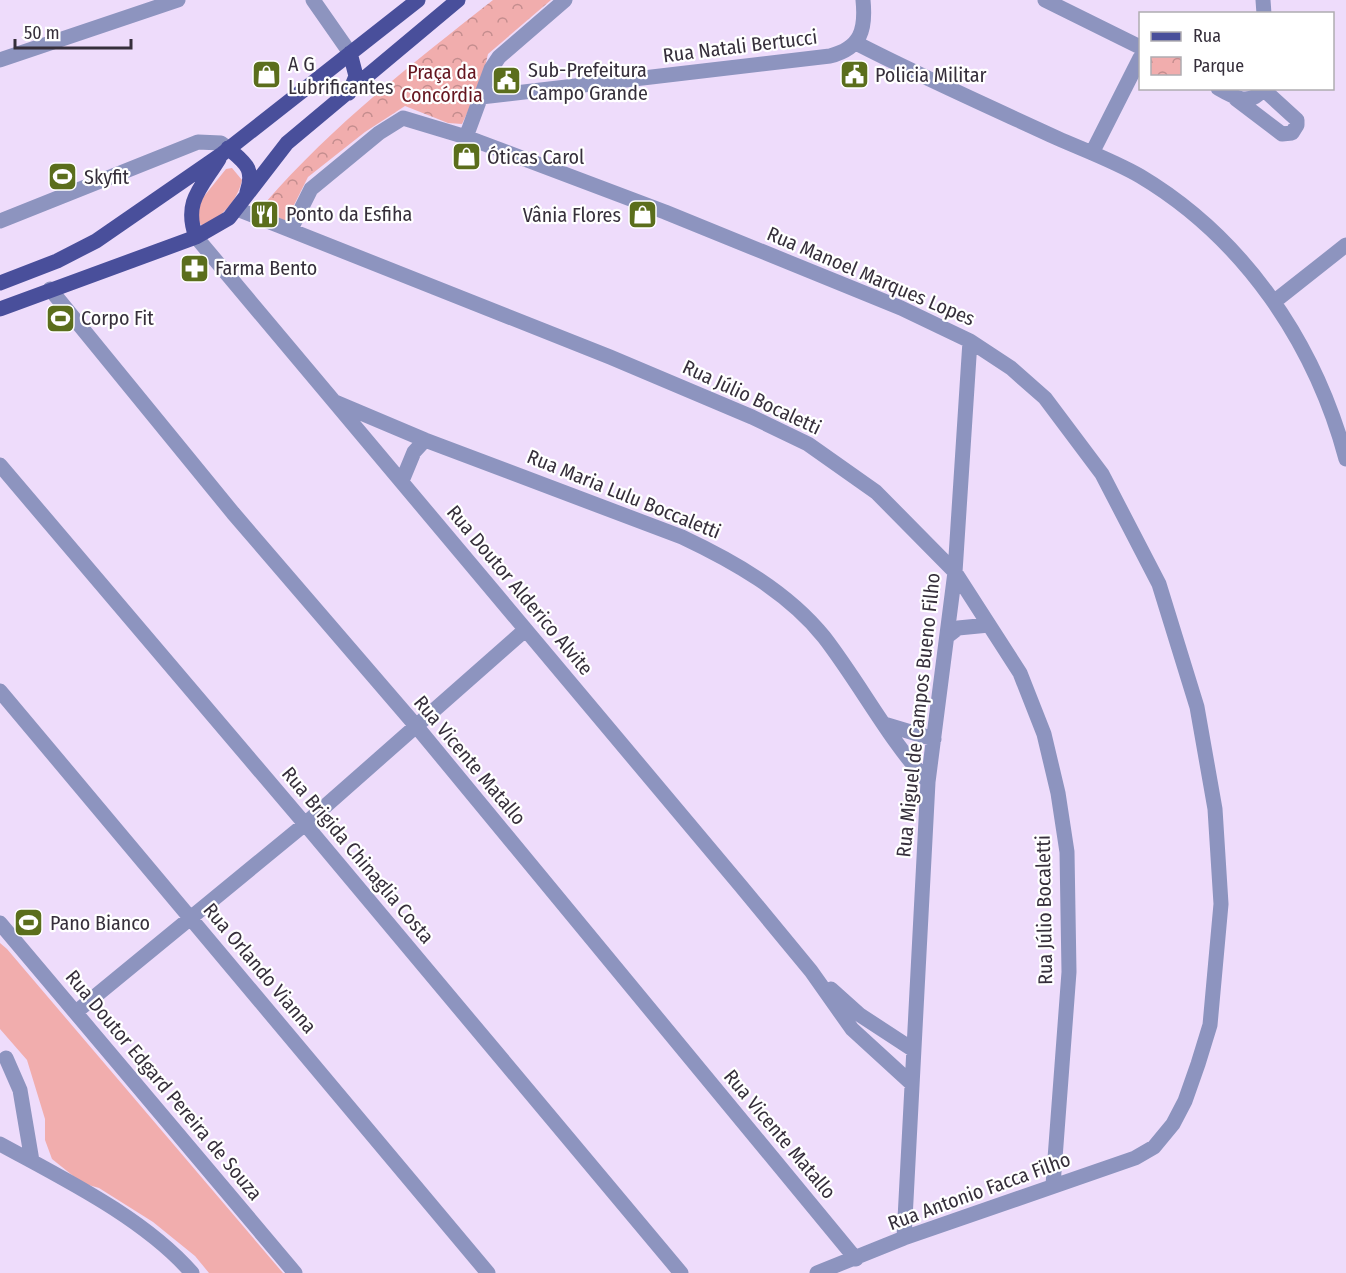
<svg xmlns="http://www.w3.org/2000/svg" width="1346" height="1273" viewBox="0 0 1346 1273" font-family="'Fira Sans Condensed',sans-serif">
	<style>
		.grass { fill: #f1adad }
		.park { fill: url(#park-crowns) }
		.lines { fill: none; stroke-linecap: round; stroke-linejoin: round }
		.street { stroke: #8d94bf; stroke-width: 15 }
		.primary { stroke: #494f9b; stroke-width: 15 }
		.labels { text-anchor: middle; stroke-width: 4.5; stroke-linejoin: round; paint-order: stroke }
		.street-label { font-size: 20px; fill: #362f3b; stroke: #fff }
		.poi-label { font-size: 20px; fill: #362f3b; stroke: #fff; text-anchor: start }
		.park-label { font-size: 20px; fill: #65151f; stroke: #fff }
	</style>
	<defs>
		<pattern id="park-crowns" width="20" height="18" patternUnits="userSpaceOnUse" patternTransform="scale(1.5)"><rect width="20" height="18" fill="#f1adad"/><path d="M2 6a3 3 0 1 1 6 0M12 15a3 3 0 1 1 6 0" fill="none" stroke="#c48d8e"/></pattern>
	</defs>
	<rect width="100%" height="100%" fill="#eedcfb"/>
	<path class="grass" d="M232 168 242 180C237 202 221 217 203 227L196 219 197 205 226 169Z
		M0 943 7 949 283 1273H209L195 1256 153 1222 99 1188 82 1183 52 1159 45 1140V1119L27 1060 0 1029Z"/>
	<path class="park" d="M493 0H551L488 54 481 83 462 124 448 123 405 106 365 132 308 177 286 221 271 214 266 202C333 125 413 63 493 0Z"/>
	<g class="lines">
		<path class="street" d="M313 0 350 53
			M1045 0 1140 47
			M1263 0 1264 14
			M856 43C922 77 990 107 1057 138 1084 150 1114 161 1140 176 1244 238 1315 343 1346 459
			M0 60 178 0
			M1218 88C1235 98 1250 107 1264 88
			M481 97 830 56C861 48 866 30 863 0
			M1236 99 1282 134 1292 133 1297 125V120L1263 89
			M466 137 491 69 499 57 565 0
			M1092 153 1140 58
			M237 209 610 357 752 417 808 444 876 492 955 572 1020 673 1044 734 1058 793 1067 852 1069 972 1053 1185
			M0 221 198 142 221 143 228 148
			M291 229 311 189 379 133 403 118 466 137 665 212 901 308 970 341 1011 368 1045 398 1102 474 1159 584 1197 707 1215 809 1221 904 1210 1025 1198 1064 1185 1101 1173 1124 1154 1147 1135 1158 904 1238 817 1273
			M196 237 740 885 811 971 852 1029 911 1083
			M50 289 233 513 417 727 856 1259
			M1275 301 1346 245
			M335 402 425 440 682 537C733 561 788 592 824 637 861 685 887 737 928 782
			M0 465 305 824 681 1273
			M402 481 414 452 425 440
			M949 635 958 628 989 625
			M0 691 488 1273
			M884 724 934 739
			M0 923 295 1273
			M831 989 860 1015 912 1049
			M76 1012 305 824 525 630
			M6 1058 20 1090 32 1161
			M0 1144C64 1179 144 1218 192 1273
			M904 1238 928 782 955 572 970 341"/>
		<path class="primary" d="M349 93 356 76 350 53
			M228 148C245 163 255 168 247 192
			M196 237C183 202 201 188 219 159
			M0 283 57 261 96 241 222 154 418 0
			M0 309 196 237 229 218 287 143 458 0"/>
	</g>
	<defs>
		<symbol id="shop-square" viewBox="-11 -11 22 22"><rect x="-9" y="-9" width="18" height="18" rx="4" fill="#5b6e1c" stroke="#fff"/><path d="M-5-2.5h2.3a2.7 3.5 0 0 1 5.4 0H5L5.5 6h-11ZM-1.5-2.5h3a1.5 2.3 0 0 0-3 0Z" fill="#fff"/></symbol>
		<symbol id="civic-square" viewBox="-11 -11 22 22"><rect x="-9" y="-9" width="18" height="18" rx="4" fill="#5b6e1c" stroke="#fff"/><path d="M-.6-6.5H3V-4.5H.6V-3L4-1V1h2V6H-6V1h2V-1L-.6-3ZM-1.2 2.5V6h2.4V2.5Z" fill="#fff"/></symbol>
		<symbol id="stadium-square" viewBox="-11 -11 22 22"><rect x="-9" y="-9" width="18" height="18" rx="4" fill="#5b6e1c" stroke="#fff"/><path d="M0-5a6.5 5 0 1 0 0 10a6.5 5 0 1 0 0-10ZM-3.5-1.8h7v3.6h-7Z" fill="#fff"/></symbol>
		<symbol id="restaurant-square" viewBox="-11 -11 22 22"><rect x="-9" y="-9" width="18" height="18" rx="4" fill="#5b6e1c" stroke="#fff"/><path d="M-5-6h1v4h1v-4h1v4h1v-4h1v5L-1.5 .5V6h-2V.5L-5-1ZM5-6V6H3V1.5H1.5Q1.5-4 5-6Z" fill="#fff"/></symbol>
		<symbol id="pharmacy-square" viewBox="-11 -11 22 22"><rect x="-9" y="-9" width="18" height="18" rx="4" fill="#5b6e1c" stroke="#fff"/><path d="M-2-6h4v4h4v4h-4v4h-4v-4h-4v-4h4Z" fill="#fff"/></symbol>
	</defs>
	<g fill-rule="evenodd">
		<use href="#shop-square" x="250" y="58" width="33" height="33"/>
		<use href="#civic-square" x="838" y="58" width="33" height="33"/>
		<use href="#civic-square" x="490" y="64" width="33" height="33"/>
		<use href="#shop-square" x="450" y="140" width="33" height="33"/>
		<use href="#stadium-square" x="46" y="160" width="33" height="33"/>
		<use href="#restaurant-square" x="248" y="198" width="33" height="33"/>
		<use href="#shop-square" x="626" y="198" width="33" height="33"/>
		<use href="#pharmacy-square" x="178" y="252" width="33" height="33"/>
		<use href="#stadium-square" x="44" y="302" width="33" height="33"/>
		<use href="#stadium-square" x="12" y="906" width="33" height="33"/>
	</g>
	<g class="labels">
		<g class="street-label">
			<text transform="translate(740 46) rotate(-7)" y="7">Rua Natali Bertucci</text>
			<text transform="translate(871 276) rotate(23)" y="7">Rua Manoel Marques Lopes</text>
			<text transform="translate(752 397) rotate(25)" y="7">Rua Júlio Bocaletti</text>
			<text transform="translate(624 494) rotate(22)" y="7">Rua Maria Lulu Boccaletti</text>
			<text transform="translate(520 590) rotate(50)" y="7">Rua Doutor Alderico Alvite</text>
			<text transform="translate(918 715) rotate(-84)" y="7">Rua Miguel de Campos Bueno Filho</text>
			<text transform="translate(470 760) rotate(50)" y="7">Rua Vicente Matallo</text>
			<text transform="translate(358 855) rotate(50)" y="7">Rua Brigida Chinaglia Costa</text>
			<text transform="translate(1044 910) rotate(-91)" y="7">Rua Júlio Bocaletti</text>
			<text transform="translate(260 968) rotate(50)" y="7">Rua Orlando Vianna</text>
			<text transform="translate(164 1085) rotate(50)" y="7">Rua Doutor Edgard Pereira de Souza</text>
			<text transform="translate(780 1134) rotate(50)" y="7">Rua Vicente Matallo</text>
			<text transform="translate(979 1191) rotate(-20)" y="7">Rua Antonio Facca Filho</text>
		</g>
		<g class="poi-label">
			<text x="288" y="71">A G<tspan x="288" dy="23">Lubrificantes</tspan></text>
			<text x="528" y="77">Sub-Prefeitura<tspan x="528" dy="23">Campo Grande</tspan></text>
			<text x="875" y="82">Policia Militar</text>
			<text x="487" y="164">Óticas Carol</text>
			<text x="84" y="184">Skyfit</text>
			<text x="286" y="221">Ponto da Esfiha</text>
			<text x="621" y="222" text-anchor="end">Vânia Flores</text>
			<text x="215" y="275">Farma Bento</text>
			<text x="81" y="325">Corpo Fit</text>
			<text x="50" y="930">Pano Bianco</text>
		</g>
		<g class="park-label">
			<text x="442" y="79">Praça da<tspan x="442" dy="23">Concórdia</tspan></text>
		</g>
	</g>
	<rect x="1139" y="12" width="195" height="78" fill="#ffffff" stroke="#afacb1" stroke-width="1.5"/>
	<rect x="1151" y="32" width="30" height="9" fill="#494f9b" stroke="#afacb1" stroke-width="1.5"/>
	<text x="1193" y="42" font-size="18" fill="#362f3b">Rua</text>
	<rect x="1151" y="57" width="30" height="18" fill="url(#park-crowns)" stroke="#afacb1" stroke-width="1.5"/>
	<text x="1193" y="72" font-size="18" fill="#362f3b">Parque</text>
	<path d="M15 39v9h116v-9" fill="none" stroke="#362f3b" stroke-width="3"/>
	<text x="24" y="39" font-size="18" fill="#362f3b" stroke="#ffffff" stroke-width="4.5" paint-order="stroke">50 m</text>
</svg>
